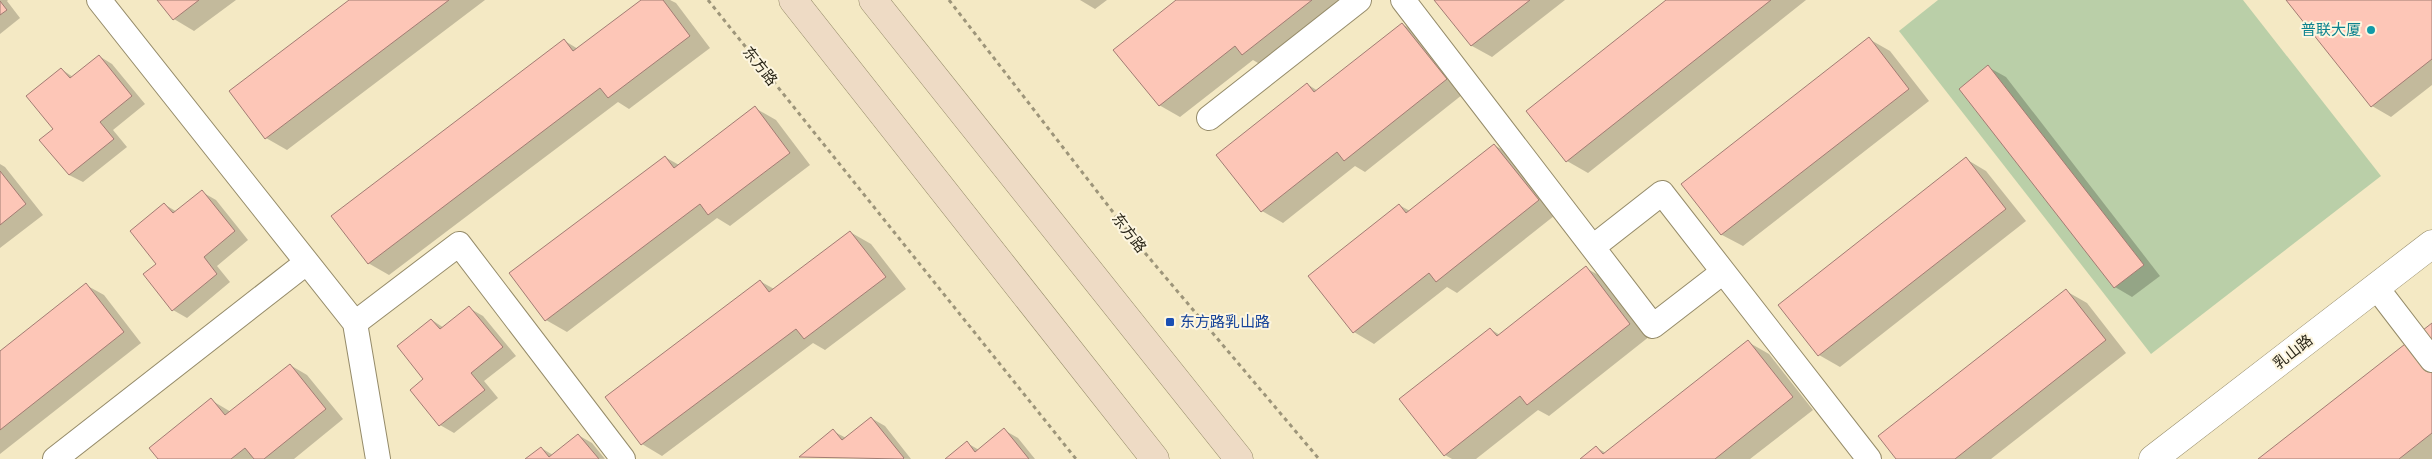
<svg xmlns="http://www.w3.org/2000/svg" width="2432" height="459" viewBox="0 0 2432 459" font-family="Merriweather,'Noto Sans SC',serif">
	<style>
		.green { fill: #bacfa8 }
		.shadow { fill: #0003 }
		.building { fill: #fdc6b7; stroke: #a27c73 }
		.lines { fill: none; stroke-linecap: round; stroke-linejoin: round }
		.lane-casing { stroke: #958b69; stroke-width: 26 }
		.street-casing { stroke: #958b69; stroke-width: 29 }
		.secondary-casing { stroke: #958b69; stroke-width: 29 }
		.path { stroke: #9d957a; stroke-width: 3; stroke-dasharray: 4 4; stroke-linecap: butt }
		.lane { stroke: #fff; stroke-width: 24 }
		.street { stroke: #fff; stroke-width: 28 }
		.secondary { stroke: #eedbc5; stroke-width: 28 }
		.culture-dot { fill: #0f9aa8; stroke: #fdf6e0; stroke-width: 2 }
		.transit-dot { fill: #1a4fb4; stroke: #fdf6e0; stroke-width: 2 }
		.labels { text-anchor: middle; stroke-width: 4; stroke-linejoin: round; paint-order: stroke }
		.culture-label { font-size: 15px; fill: #0d838f; stroke: #fdf6e0; text-anchor: end }
		.street-label { font-size: 15px; fill: #2a2618; stroke: #fdf6e0 }
		.transit-label { font-size: 15px; fill: #164399; stroke: #fdf6e0; text-anchor: start }
	</style>
	<rect width="100%" height="100%" fill="#f4e9c4"/>
	<path class="green" d="M1938 0H2243L2381 176 2151 354 1899 31Z"/>
	<path class="shadow" d="M0 0H8L7 1 20 18 0 34Z
		M159 0H236L194 31 174 19Z
		M351 0H485L287 150 266 138Z
		M643 0H670L676 3 710 48 629 109 618 102 389 275 368 263 565 41 578 49Z
		M1080 0H1107L1095 9Z
		M1178 0H1347L1263 66 1253 60 1180 117 1159 105Z
		M1435 0H1565L1492 57 1472 46Z
		M1668 0H1806L1588 173 1567 161Z
		M2288 0H2432V85L2391 117 2372 106Z
		M1402 24 1423 36 1467 91 1365 172 1355 166 1283 223 1262 211 1307 84 1318 91Z
		M1869 39 1890 51 1929 101 1743 246 1722 235 1682 184Z
		M99 56 112 64 145 104 113 130 127 147 83 182 69 175 55 129 61 69 73 77Z
		M1988 67 2006 77 2160 276 2132 297 2115 287Z
		M755 108 776 120 810 165 730 226 717 218 567 332 546 320 665 157 679 165Z
		M1494 145 1515 157 1559 212 1457 293 1447 287 1374 344 1354 332 1399 205 1410 211Z
		M1966 159 1986 171 2026 221 1840 367 1819 355Z
		M0 164 5 167 43 215 0 248Z
		M202 192 216 200 248 240 217 266 230 282 187 318 173 310 158 264 164 204 177 212Z
		M850 232 871 244 906 289 825 350 813 343 662 456 642 444 760 281 774 289Z
		M1586 268 1607 280 1650 336 1549 416 1538 410 1476 459H1452L1445 455 1490 329 1500 335Z
		M86 285 104 295 141 343 0 454V353Z
		M2066 291 2087 303 2126 353 1991 459H1897Z
		M469 308 483 316 516 356 484 381 498 398 454 433 440 425 412 391 425 380 432 320 444 328Z
		M2432 325V459H2260Z
		M1748 342 1769 354 1813 410 1750 459H1582L1597 448 1606 453Z
		M290 365 307 375 343 419 294 459H159L211 400 231 412Z
		M871 418 885 426 911 459 800 457 833 431 846 438Z
		M1004 430 1018 438 1035 459H947L967 443 979 450Z
		M578 435 592 443 605 459H527L541 448 553 455Z"/>
	<path class="building" d="M157 0H199L173 20Z
		M349 0H449L265 139 229 91Z
		M641 0H663L690 36 608 98 600 88 368 264 331 216 564 39 573 51Z
		M1176 0H1312L1242 55 1235 46 1159 106 1113 50Z
		M1434 0H1530L1471 46Z
		M1666 0H1771L1566 162 1526 111Z
		M2286 0H2432V59L2371 107Z
		M0 1 7 10 0 15Z
		M1402 23 1447 79 1344 161 1337 152 1261 212 1216 155 1307 83 1314 92Z
		M1869 37 1909 89 1721 235 1681 184Z
		M99 55 132 96 100 122 114 139 69 175 39 140 53 129 26 96 61 68 70 78Z
		M1988 65 2144 265 2114 288 1959 89Z
		M755 106 790 153 708 215 700 204 545 321 509 273 665 156 674 168Z
		M1494 144 1539 200 1436 282 1429 273 1353 333 1308 276 1399 204 1406 213Z
		M1966 157 2006 209 1818 356 1778 305Z
		M0 171 26 204 0 225Z
		M202 190 235 231 204 257 217 274 172 311 143 274 156 264 130 231 164 203 173 213Z
		M850 231 886 277 804 339 796 329 641 445 605 397 760 280 769 292Z
		M1586 266 1630 324 1527 405 1520 396 1444 456 1399 399 1490 328 1497 336Z
		M86 283 124 332 0 430V351Z
		M2066 289 2106 340 1955 459H1896L1878 436Z
		M469 306 503 347 471 373 485 390 439 426 410 390 423 379 397 346 431 319 440 329Z
		M2432 323V433L2399 459H2258Z
		M1748 340 1793 397 1715 459H1580L1596 446 1603 454Z
		M290 364 326 409 264 459H254L245 448 231 459H158L149 448 211 398 225 415Z
		M871 417 904 458 903 459 799 457 833 429 842 440Z
		M1004 428 1029 459H945L967 441 975 452Z
		M578 434 599 459H525L541 447 549 457Z"/>
	<g class="lines">
		<defs>
			<path id="lane" d="M99 0 355 323 378 459
				M1403 0 1653 326 1723 272
				M1209 118 1359 0
				M1593 247 1662 193 1869 459
				M2376 287 2432 360
				M355 323 459 244 623 459
				M55 459 306 263"/>
			<path id="street" d="M2153 459 2432 244"/>
			<path id="secondary" d="M793 0 1155 459
				M873 0 1239 459"/>
		</defs>
		<use href="#lane" class="lane-casing"/>
		<use href="#street" class="street-casing"/>
		<use href="#secondary" class="secondary-casing"/>
		<path class="path" d="M708 0 1076 459
			M949 0 1140 247 1319 459"/>
		<use href="#lane" class="lane"/>
		<use href="#street" class="street"/>
		<use href="#secondary" class="secondary"/>
	</g>
	<circle class="culture-dot" cx="2371" cy="30" r="5"/>
	<rect class="transit-dot" x="1165" y="317" width="10" height="10" rx="2.5"/>
	<g class="labels">
		<g class="culture-label">
			<text x="2361" y="35">普联大厦</text>
		</g>
		<g class="street-label">
			<text transform="translate(760 66) rotate(51)" y="5">东方路</text>
			<text transform="translate(1129 233) rotate(52)" y="5">东方路</text>
			<text transform="translate(2293 352) rotate(-38)" y="5">乳山路</text>
		</g>
		<g class="transit-label">
			<text x="1180" y="327">东方路乳山路</text>
		</g>
	</g>
</svg>
